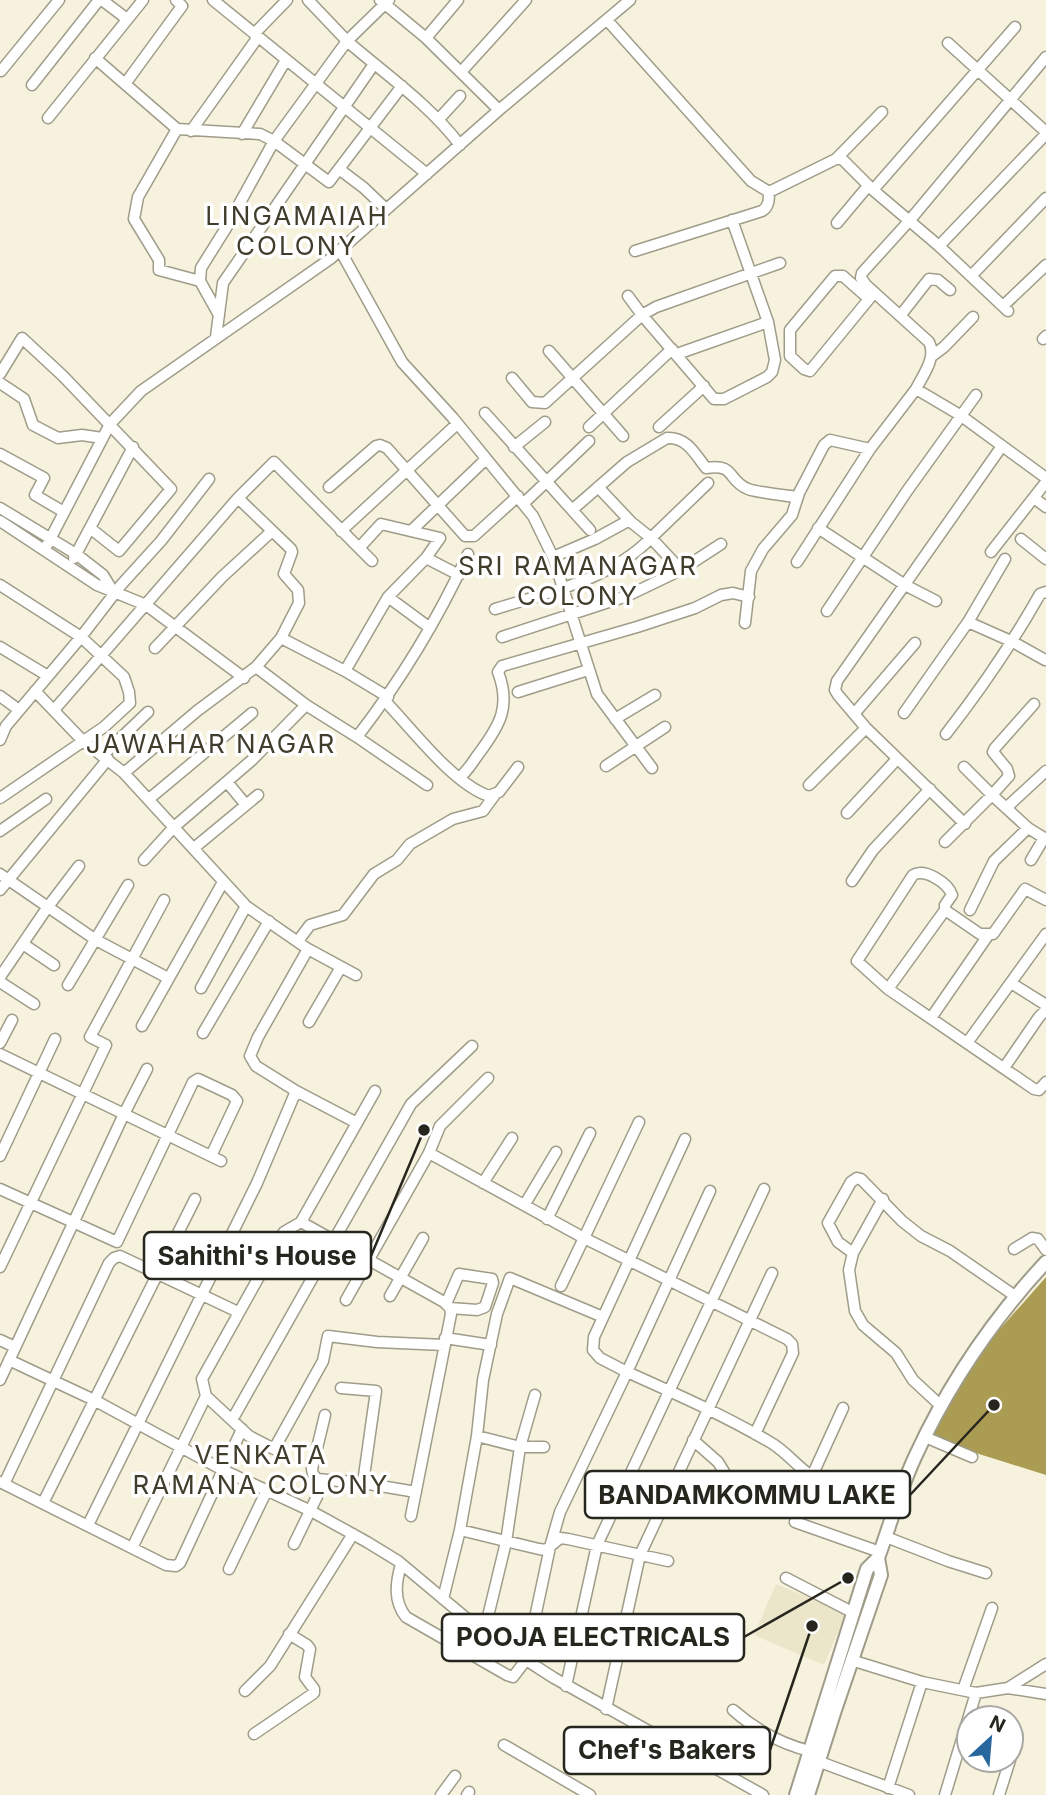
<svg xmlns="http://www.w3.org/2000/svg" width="1046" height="1795" viewBox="0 0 1046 1795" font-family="Inter,sans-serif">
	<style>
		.built { fill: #ebe5ca }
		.water { fill: #ab9c53 }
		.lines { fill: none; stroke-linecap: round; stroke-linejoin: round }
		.minor-casing { stroke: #9f9c89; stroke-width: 13 }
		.tertiary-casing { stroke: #9f9c89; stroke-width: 16 }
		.minor { stroke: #fff; stroke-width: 10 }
		.tertiary { stroke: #fff; stroke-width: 12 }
		.labels { text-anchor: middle; stroke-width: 7; stroke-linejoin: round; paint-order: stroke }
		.neighbourhood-label { font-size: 26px; letter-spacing: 2px; fill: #403d2d; stroke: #fff }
		.leader { fill: none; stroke: #27261e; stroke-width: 2.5 }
		.callout-dot { fill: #27261e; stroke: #fff; stroke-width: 2.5 }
		.callout { fill: #fff; stroke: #27261e; stroke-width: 2.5 }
		.callout-label { font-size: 26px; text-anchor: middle; font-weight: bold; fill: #27261e }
	</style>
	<rect width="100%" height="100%" fill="#f6f2de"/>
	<path class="built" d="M776 1584 846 1613 824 1665 754 1635Z"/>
	<path class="water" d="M1046 1277V1475L925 1437 961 1373Z"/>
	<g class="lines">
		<defs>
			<path id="minor" d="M102 0 127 19
				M213 0 427 174
				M380 0 426 38 499 110
				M389 0 347 41C385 74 429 104 460 145
				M607 20 751 181 769 192 836 159H842L873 190 939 246 1008 311
				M254 34 287 0
				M426 38 458 0
				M948 43 1046 132
				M1046 57 910 220 862 273 861 278 866 285 929 342C937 357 923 375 916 389L960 415 1046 478
				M95 58 177 129 260 134 274 141 329 182 402 86
				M1 71 59 0
				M461 72 526 0
				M125 84 182 6 176 0
				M32 85 99 0
				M48 118 143 0
				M438 120 460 96
				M177 129 138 197 134 219 159 260V270L200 281
				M191 131 258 37
				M242 134 286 60
				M836 159 882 112
				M339 169 364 188 386 209
				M873 190 1015 27
				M837 223 868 186
				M939 246 1046 134
				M340 250 402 362 453 418 533 516 553 557 597 694 652 768
				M635 251 762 211C769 207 769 199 769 192
				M972 275 1046 198
				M628 296 642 315 714 399H724L767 377 772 372 775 360 768 322 732 220
				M869 299 843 276H835L790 330V356L804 369 810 371 869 299 874 292
				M1003 306 1046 265
				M219 315 200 281 201 268 226 228 274 141 347 41 308 0
				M900 316 929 279 938 280 950 290
				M216 337 223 283 374 64
				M1043 339 1046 336
				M549 351 623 436
				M677 354 768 322
				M932 356 944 347 973 317
				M0 374 22 338 63 376 171 489 119 551 90 528
				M512 378 532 402 545 403 642 315 656 307 780 263
				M0 383 24 399 33 425 58 438 82 435 102 438
				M485 413 590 530
				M589 427 672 349
				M659 427 704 386
				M514 447 545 422
				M0 454 44 478 35 495 64 512
				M708 483 651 538 681 570 721 544
				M329 487 376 446 380 445 387 448 465 536H474L518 496
				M598 487 631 522
				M1034 498 1046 507
				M524 503 589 441
				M0 508 76 554 103 575 114 593
				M572 510 627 462 667 438C687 437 695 454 706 468 736 463 727 481 748 489 756 492 788 496 798 497
				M0 521 97 585 146 605 244 678
				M818 528 905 585 936 601
				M412 530 486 459
				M341 531 457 424
				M1021 539 1046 559
				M359 548 372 561
				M45 549 110 424 141 391 330 259 499 110 630 0
				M991 552 1046 482
				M74 558 133 447
				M797 562 870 449 916 389
				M0 585 81 637 124 677 129 692 130 703 104 727 0 798
				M388 597 430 628
				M495 609C549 592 610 580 651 538L631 522H626L595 539 553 557
				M827 611 907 491 976 395
				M968 622 1013 642 1045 660
				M745 623 751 571 763 549 792 515 799 493 824 445 830 440 870 449
				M502 637 627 596 681 570
				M281 638 345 671
				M0 647 48 676
				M155 648 222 577 271 532
				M256 667 306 705 357 737C401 680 438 619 468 554
				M35 691 82 740 124 773 246 906 308 949 356 975
				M518 692 588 670
				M0 696 19 710
				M388 697 345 671 388 597 426 558 459 575
				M385 701C412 729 453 784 489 796L499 792 518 767
				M54 710 238 498 274 462 359 548 381 524 440 538 426 558
				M904 713 968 622 1005 559
				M854 714 915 643
				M615 719 655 695
				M866 728 838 695 835 690 837 681 1002 446
				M946 734C981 689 1012 644 1040 594L1046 592
				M357 737 427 785
				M0 740 6 726 81 637 121 585 161 541 209 479
				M103 755 148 712
				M606 766 665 727
				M964 767 992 795 1009 776 1007 769 993 752 995 748 1034 704
				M124 773 197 711 256 667 281 638 299 603 298 590 284 574 292 552 291 549 238 498
				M459 778C468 771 473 761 480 752 500 725 511 706 498 672L502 666 637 627 695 608 721 595 733 593 749 597
				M227 782 246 805
				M809 785 866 728 965 824
				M149 799 252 713
				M1006 808 1046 771
				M847 813 897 759
				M0 831 46 799
				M945 842 992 795 1028 828 1046 839
				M194 848 258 795
				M144 860 174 827 252 760 306 705
				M1031 860 1044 838
				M0 874 96 940 168 978
				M852 881 873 850 930 789
				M0 890 108 759
				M1046 900 1025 889 993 934H980L945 910V905L952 895C948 883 925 868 913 875L857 961 888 989 1034 1089 1039 1090 1046 1082
				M970 910 994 861 1028 828
				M298 941 310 925 343 915 374 874 397 860 410 844 453 819 483 811 494 796
				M23 944 54 965
				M0 977 47 908 79 866
				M0 982 34 1004
				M1011 983 1046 1005
				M68 985 128 885
				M201 988 246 906
				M888 989 945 910
				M931 1018 989 934
				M309 1022 341 967
				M142 1026 223 882
				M203 1033 269 921
				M0 1043 12 1020
				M967 1043 1046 934
				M0 1054 124 1114 0 1380
				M1004 1068 1039 1017 1046 1010
				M147 1069 124 1114 221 1161
				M296 1091 256 1066 250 1056 258 1037 308 949
				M685 1139 594 1337 593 1350 600 1358 627 1372 710 1191
				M429 1153 440 1126 488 1078
				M0 1156 55 1039
				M483 1183 512 1138
				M0 1189 117 1242 193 1082 198 1079 232 1095 237 1101 211 1156
				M883 1199 853 1253 849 1270 855 1311 863 1325 896 1353 913 1380 941 1406
				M525 1204 556 1152
				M547 1219 590 1133
				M301 1222 444 1302 450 1308 451 1314 411 1516
				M1014 1249 1032 1238 1038 1239 1046 1250
				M853 1253 838 1242 828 1223 851 1182 857 1178 861 1179 902 1221 921 1236 950 1251 1015 1296
				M0 1267 106 1045 90 1037 164 900
				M561 1286 584 1238 787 1339 792 1344 793 1353 755 1434
				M390 1296 423 1238
				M346 1300 429 1153 584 1238 639 1122
				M446 1304 459 1274 492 1279 493 1283 485 1307 477 1310 450 1308
				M445 1338 491 1345
				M0 1340 15 1347
				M9 1360 94 1400 223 1470 311 1511 367 1542 398 1561 484 1633 554 1678 763 1795
				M341 1388 376 1391 363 1483
				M206 1396 249 1436 274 1449 323 1361 328 1336 377 1342 444 1345
				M325 1415 312 1469 313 1474 317 1479 363 1483 416 1492
				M232 1420 411 1104 472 1046
				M477 1436 520 1447H544
				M925 1437 972 1457
				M693 1440 718 1462 732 1485
				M812 1476 843 1408
				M0 1482 166 1565 176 1566 180 1563 242 1429
				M4 1484 109 1263 114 1258 120 1256 238 1312
				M43 1503 195 1199
				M795 1522 880 1552
				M88 1525 257 1183 296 1091 357 1123
				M460 1530 539 1549 546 1550 560 1538 568 1539 668 1561
				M886 1537 948 1561 986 1573
				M294 1544 325 1480
				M133 1546 206 1396 202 1379 284 1232 301 1222 375 1091
				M401 1564C396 1582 393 1601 406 1617L507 1675 513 1677 526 1660 550 1547 560 1512 627 1372C676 1394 726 1416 773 1444 787 1453 797 1466 810 1475 836 1493 867 1500 897 1506
				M229 1569 267 1490
				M786 1578 852 1612
				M443 1599 460 1530 477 1436 483 1380 497 1314 510 1278 603 1317
				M484 1633 506 1542 520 1447 535 1395
				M851 1660 922 1682 976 1693 1008 1688 1046 1694
				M566 1686 597 1545 764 1189
				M1008 1688 1046 1664
				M963 1690 992 1608
				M245 1691 270 1666 353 1534
				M606 1709 640 1555 772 1273
				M733 1710C756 1730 780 1744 810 1751
				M254 1734 314 1693V1689L305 1677 310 1649 307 1645 289 1634
				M504 1745 590 1795
				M1011 1755 1017 1734
				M820 1762 909 1795
				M888 1788 922 1682
				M441 1795 455 1776
				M467 1795 469 1792
				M945 1795 976 1693
				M999 1795 1010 1760"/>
			<path id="tertiary" d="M796 1795 867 1569 878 1558C890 1525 900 1489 915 1457 948 1385 992 1320 1046 1262
				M808 1795 835 1710 881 1575 878 1558"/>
		</defs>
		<use href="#minor" class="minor-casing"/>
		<use href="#tertiary" class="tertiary-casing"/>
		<use href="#minor" class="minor"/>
		<use href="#tertiary" class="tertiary"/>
	</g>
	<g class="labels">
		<g class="neighbourhood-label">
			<text x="297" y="225">LINGAMAIAH<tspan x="297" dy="30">COLONY</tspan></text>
			<text x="578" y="575">SRI RAMANAGAR<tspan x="578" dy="30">COLONY</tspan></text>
			<text x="211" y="753">JAWAHAR NAGAR</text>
			<text x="261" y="1464">VENKATA<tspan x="261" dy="30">RAMANA COLONY</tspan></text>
		</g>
	</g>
	<path class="leader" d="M424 1130L371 1256M994 1405L910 1495M848 1578L744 1637M812 1626L770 1750"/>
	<g class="callout-dot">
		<circle cx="424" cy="1130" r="7"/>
		<circle cx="994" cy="1405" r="7"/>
		<circle cx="848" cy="1578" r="7"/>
		<circle cx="812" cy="1626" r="7"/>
	</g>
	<g class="callout">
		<rect x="144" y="1232" width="227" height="47" rx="7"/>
		<rect x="585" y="1471" width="325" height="47" rx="7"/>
		<rect x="442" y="1614" width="302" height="47" rx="7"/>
		<rect x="564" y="1727" width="206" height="47" rx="7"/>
	</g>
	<g class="callout-label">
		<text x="257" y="1265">Sahithi's House</text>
		<text x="747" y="1504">BANDAMKOMMU LAKE</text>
		<text x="593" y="1646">POOJA ELECTRICALS</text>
		<text x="667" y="1759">Chef's Bakers</text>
	</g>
	<g transform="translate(990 1739) rotate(26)"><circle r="33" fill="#ffffff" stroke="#a9a8a5" stroke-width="2"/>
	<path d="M0-5L12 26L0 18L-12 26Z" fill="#28679e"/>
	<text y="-10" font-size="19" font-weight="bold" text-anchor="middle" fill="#27261e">N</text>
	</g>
</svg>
